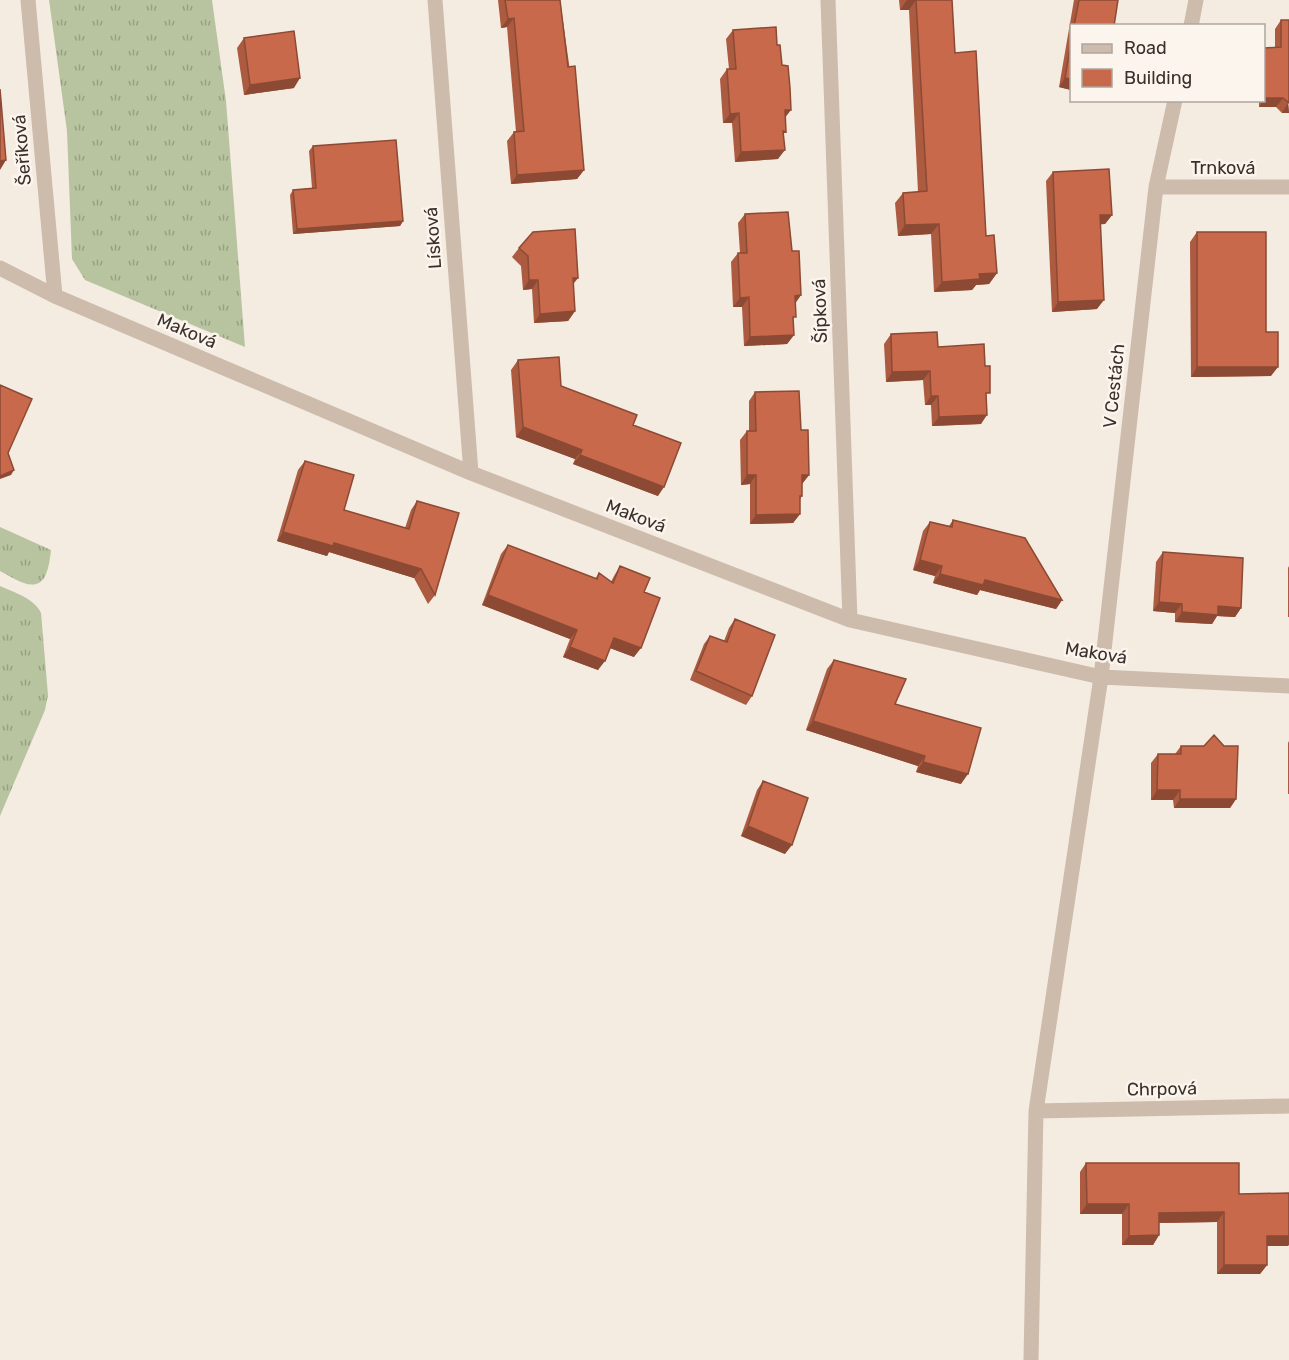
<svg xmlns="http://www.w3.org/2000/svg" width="1289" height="1360" viewBox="0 0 1289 1360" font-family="Rubik,sans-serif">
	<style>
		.grass { fill: url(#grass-tufts) }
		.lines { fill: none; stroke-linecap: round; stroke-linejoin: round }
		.minor { stroke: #cdbbac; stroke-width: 15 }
		.wall { fill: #ac5a40 }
		.shaded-wall { fill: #8c4a34 }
		.building { fill: #c8694b; stroke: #8c4a34; stroke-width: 1.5 }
		.labels { text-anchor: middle; stroke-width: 5; stroke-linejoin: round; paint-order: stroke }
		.street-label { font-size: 18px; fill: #3b302b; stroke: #fbf5ee }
	</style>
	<defs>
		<pattern id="grass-tufts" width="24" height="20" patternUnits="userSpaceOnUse" patternTransform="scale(1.5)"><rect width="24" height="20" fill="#b8c4a0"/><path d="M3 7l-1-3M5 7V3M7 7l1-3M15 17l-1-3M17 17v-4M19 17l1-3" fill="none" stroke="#97a083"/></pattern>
	</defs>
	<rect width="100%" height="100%" fill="#f4ebe1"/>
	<path class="grass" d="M49 0H212L226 101 245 347 85 280 72 259 67 131Z
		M0 527 51 550C50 558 49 567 46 574 37 596 14 578 0 571Z
		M0 586C15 593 34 598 41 613L48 695 45 710 0 816Z"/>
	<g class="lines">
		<path class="minor" d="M28 0 55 296
			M435 0 471 473
			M828 0 850 620
			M1191 26 1196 0
			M1156 187H1289
			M0 268 55 296 471 473 850 620 1101 677 1289 686
			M1036 1111 1289 1106
			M1031 1360 1036 1111 1101 677 1156 187 1175 100"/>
	</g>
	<path class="wall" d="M498 0H560L584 170 577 179 511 184 507 141 514 132H516L507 27 501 28Z
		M899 0H952L955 53 986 236 997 273 989 284 976 285 972 290 934 292 931 234 898 236 895 203 903 193 918 192 909 10H900Z
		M1074 0H1118L1114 26H1071V90L1059 87Z
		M1281 20 1289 113H1282L1276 107H1259V100H1263V50L1265 48 1275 47V29Z
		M733 30 777 45 785 118 783 135 778 159 735 162 732 123H723L720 79 727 69H729L726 39Z
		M244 38 294 88 244 95 237 48Z
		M313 146 403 221 400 226 293 234 290 195 293 190 312 188 309 151Z
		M1053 172 1112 215 1105 224H1100L1097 309 1052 312 1046 181Z
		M745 214 792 251 801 295 795 304 793 320 794 335 787 344 744 346 742 307H733L731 262 738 253H740L738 223Z
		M1197 232 1271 376 1191 377 1190 242Z
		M519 248 573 284 575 311 568 321 534 323 532 289 523 290 521 266 512 257Z
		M891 334 938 347 986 399 981 424 932 426 931 405H925L923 380 886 382 884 344Z
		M518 360 561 386 633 425 658 496 573 464 575 459 516 437 511 370Z
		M755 392 801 430 809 475 802 484V496L800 499V514L793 523 750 524V484L741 485 740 440 747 431H749V401Z
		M305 461 344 510 405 528 411 510 417 501 435 595 428 604 414 578 329 552 327 556 277 541 298 470Z
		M953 520 1062 600 1056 609 980 590 977 595 933 583 935 576 913 570 923 531 930 522 949 526Z
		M508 545 595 579 599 573 611 582 614 576 620 566 644 592 634 657 610 648 598 670 563 657 570 639 482 605 501 554Z
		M1163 552 1241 608 1235 617 1217 616 1212 624 1175 622V613L1153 611 1156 562Z
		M1289 566V617H1288V568Z
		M735 619 752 696 746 705 690 680 704 644 710 636 724 641 729 628Z
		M834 660 895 704 961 784 916 772 918 766 806 730 827 669Z
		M1289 741V794H1288V743Z
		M1181 746 1236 799 1230 808H1174L1173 800H1151V763L1158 754H1175Z
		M763 781 785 854 741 836 757 790Z
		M1086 1163 1239 1194 1288 1246H1267V1265L1260 1274H1217V1222L1159 1223V1235L1153 1245H1122V1214H1080V1172Z"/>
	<path class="shaded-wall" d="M907 0H916L909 10H900Z
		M514 18 507 27 501 28 508 19Z
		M300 78 294 88 244 95 250 85Z
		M1065 78 1071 79V90L1059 87Z
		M1265 98H1283L1276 107H1259Z
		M1288 103 1289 113H1282Z
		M785 110H791L784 119Z
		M739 113 732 123H723L730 114Z
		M785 150 778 159 735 162 741 152Z
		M6 160 0 170V161Z
		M584 170 577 179 511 184 517 175Z
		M1100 215H1112L1105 224 1093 225Z
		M403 221 400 226 293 234 297 229Z
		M939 224 931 234 898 236 905 225Z
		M997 273 989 284 976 285 972 290 934 292 942 282 979 274Z
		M573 278H578L571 287Z
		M529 280H538L532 289 523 290Z
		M801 295 794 304 795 296Z
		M749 297 742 307H733L740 298Z
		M1104 300 1097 309 1052 312 1058 302Z
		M575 311 568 321 534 323 540 314Z
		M794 335 787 344 744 346 750 337Z
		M1197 367H1278L1271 376 1191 377Z
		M930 371 923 380 886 382 892 372Z
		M931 396H938L931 405H925Z
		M987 415 981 424 932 426 939 417Z
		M523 427 582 450 575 459 516 437Z
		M580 455 664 487 658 496 573 464Z
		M14 470 11 475 0 479V476Z
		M747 475H756L750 484 741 485Z
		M802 475H809L802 484Z
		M800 514 793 523 750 524 756 515Z
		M283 532 334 543 421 569 414 578 329 552 327 556 277 541Z
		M920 560 942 566 935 576 913 570Z
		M940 574 985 580 1062 600 1056 609 980 590 977 595 933 583Z
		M488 595 577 630 570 639 482 605Z
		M1159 602 1182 604 1175 613 1153 611Z
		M1218 606 1241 608 1235 617 1217 616 1212 624 1175 622 1182 612Z
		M614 638 641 648 634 657 607 647Z
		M570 647 605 661 598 670 563 657Z
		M813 721 925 756 918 766 806 730Z
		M923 762 968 774 961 784 916 772Z
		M1157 790H1180L1173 800H1151Z
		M1180 799H1236L1230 808H1174Z
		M748 826 792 845 785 854 741 836Z
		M1087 1204H1129L1122 1214H1080Z
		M1224 1212 1217 1222 1153 1223 1159 1213Z
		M1159 1235 1153 1245H1122L1129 1236Z
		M1267 1236H1289V1245L1288 1246H1260Z
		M1224 1265H1267L1260 1274H1217Z"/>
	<path class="building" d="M505 0H560L568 67 575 66 584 170 517 175 514 132 524 131 514 18 508 19Z
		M916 0H952L955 53 976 51 986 236 994 235 997 273 979 274 980 279 942 282 939 224 905 225 903 193 927 191Z
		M1079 0H1118L1114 26H1074Z
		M1281 20H1289V103L1283 98H1265V48L1281 47Z
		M776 27 777 45H780L782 65 788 66 790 88 791 110H785L786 132 783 131 785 150 741 152 739 113 730 114 727 69H736L733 30Z
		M294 31 300 78 250 85 244 38Z
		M1071 42V79L1065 78Z
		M0 89 6 160 0 161Z
		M396 140 403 221 297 229 293 190 316 188 313 146Z
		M1109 169 1112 215H1100L1104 300 1058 302 1053 172Z
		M788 212 792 251H799L801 295 795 296 796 317H793L794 335 750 337 749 297 740 298 738 253H747L745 214Z
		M575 229 578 278H573L575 311 540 314 538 280H529L528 256 519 248 533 232Z
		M1197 232H1266V332H1278V367H1197Z
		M937 332 938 347 984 344 985 366H990V393H986L987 415 939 417 938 396H931L930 371 892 372 891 334Z
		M559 357 561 386 637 415 633 425 681 443 664 487 580 455 582 450 523 427 518 360Z
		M0 385 32 399 8 453 14 470 0 476Z
		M799 391 801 430H808L809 475H802V496H800V514L756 515V475H747V431H756L755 392Z
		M305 461 354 475 344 510 409 529 417 501 459 513 435 595 421 569 334 543 333 546 283 532Z
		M953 520 1025 538 1062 600 985 580 983 585 940 574 942 566 920 560 930 522 952 527Z
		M508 545 597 579 599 573 613 583 620 566 650 578 644 592 660 598 641 648 614 638 605 661 570 647 577 630 488 595Z
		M1163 552 1243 558 1241 608 1218 606V615L1182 612V604L1159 602Z
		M735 619 775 635 752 696 696 671 710 636 727 642Z
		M834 660 906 679 895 704 981 728 968 774 923 762 925 756 813 721Z
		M1214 735 1224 746H1238L1236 799H1180V790H1157L1158 754H1181V746H1204Z
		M763 781 808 798 792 845 748 826Z
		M1086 1163H1239V1194L1289 1193V1236H1267V1265H1224V1212L1159 1213V1235L1129 1236V1204H1087Z"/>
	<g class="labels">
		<g class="street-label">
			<text transform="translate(22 150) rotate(-95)" y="6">Šeříková</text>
			<text x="1223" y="174">Trnková</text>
			<text transform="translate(433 238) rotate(-94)" y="6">Lísková</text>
			<text transform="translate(820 311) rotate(-92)" y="6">Šípková</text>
			<text transform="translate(187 331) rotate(23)" y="6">Maková</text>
			<text transform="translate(1114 386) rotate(-84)" y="6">V Cestách</text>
			<text transform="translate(636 516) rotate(21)" y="6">Maková</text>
			<text transform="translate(1096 653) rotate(9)" y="6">Maková</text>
			<text transform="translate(1162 1089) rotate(-1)" y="6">Chrpová</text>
		</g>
	</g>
	<rect x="1070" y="24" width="195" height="78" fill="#fbf5ee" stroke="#aea6a0" stroke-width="1.5"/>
	<rect x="1082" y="44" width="30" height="9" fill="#cdbbac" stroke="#aea6a0" stroke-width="1.5"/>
	<text x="1124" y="54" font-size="18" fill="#3b302b">Road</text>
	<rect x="1082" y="69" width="30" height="18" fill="#c8694b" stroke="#aea6a0" stroke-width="1.5"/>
	<text x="1124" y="84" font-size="18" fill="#3b302b">Building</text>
</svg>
